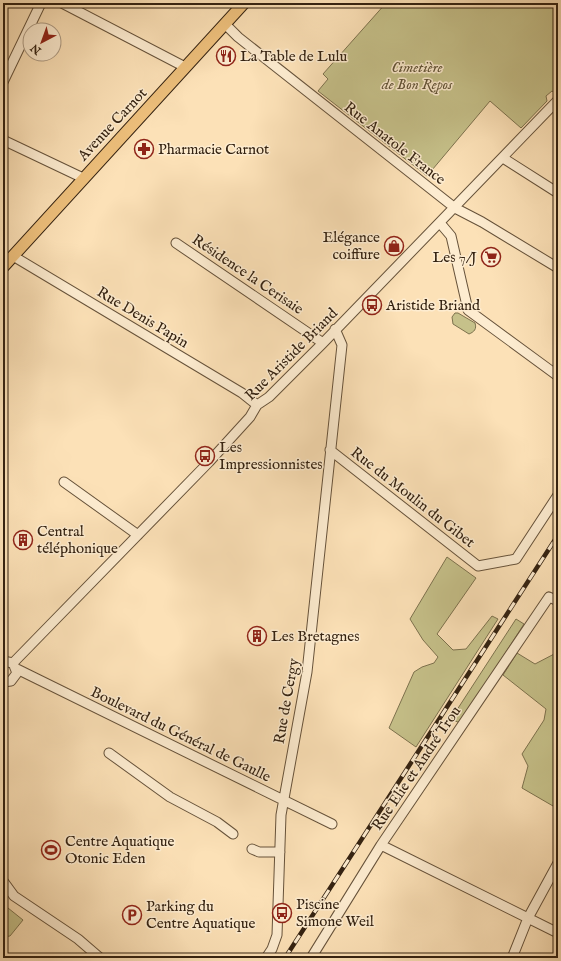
<svg xmlns="http://www.w3.org/2000/svg" width="561" height="961" viewBox="0 0 561 961" font-family="'IM FELL English',serif">
	<style>
		.green { fill: #c6c18a; stroke: #7d724e }
		.lines { fill: none; stroke-linecap: round; stroke-linejoin: round }
		.minor-casing { stroke: #66523a; stroke-width: 11 }
		.major-casing { stroke: #342211; stroke-width: 13 }
		.minor { stroke: #fdecd0; stroke-width: 9 }
		.major { stroke: #eec07c; stroke-width: 11 }
		.rail-casing { stroke: #342211; stroke-width: 4.5 }
		.rail { stroke: #fdecd0; stroke-width: 3; stroke-dasharray: 9; stroke-linecap: butt }
		.labels { text-anchor: middle; stroke-width: 3; stroke-linejoin: round; paint-order: stroke }
		.poi-label { font-size: 15px; fill: #342211; stroke: #fdecd0; text-anchor: start }
		.park-label { font-size: 15px; font-style: italic; fill: #605235; stroke: #fdecd0 }
		.street-label { font-size: 15px; fill: #342211; stroke: #fdecd0 }
	</style>
	<rect width="100%" height="100%" fill="#fce1b7"/>
	<filter id="stains"><feTurbulence type="fractalNoise" baseFrequency=".005" numOctaves="4"/><feColorMatrix values="0 0 0 0 .2 0 0 0 0 .09 0 0 0 0 .02 0 0 0 .5 -.17"/></filter>
	<radialGradient id="worn" r=".72"><stop offset=".6" stop-color="#630" stop-opacity="0"/><stop offset="1" stop-color="#630" stop-opacity=".3"/></radialGradient>
	<path class="green" d="M386 3H558V90L555 93 552 91 546 96 547 101 521 128 490 101 427 176 318 91 328 79 323 74Z
		M455 313H458L475 323C477 329 474 332 469 334L453 324 452 317Z
		M447 557 476 578 437 634 453 650 466 649 492 616 498 619 416 747 389 728 414 672 422 667 434 663 438 657 423 640 410 619Z
		M516 619 524 624 460 723 451 719Z
		M558 652V795L553 806 522 788 528 766 522 754 544 720 546 709 503 675 517 653 535 664Z
		M3 904 23 920 10 936 3 937Z"/>
	<g class="lines">
		<defs>
			<path id="minor" d="M62 3 185 67
				M225 24 238 37 455 208 482 222 558 268
				M3 82 41 3
				M3 140 83 178
				M503 158 558 193
				M440 223 451 236 468 310 558 376
				M176 243 323 343
				M13 256 242 393 257 405
				M330 450 478 566 516 559 558 495
				M64 482 138 535
				M3 661 13 663 17 673 11 681 3 682
				M13 663 209 462 250 417 257 405 269 397 323 343 558 100
				M17 669 332 824
				M109 753 170 797 217 822 233 834
				M381 845 558 933
				M252 849 259 852H280
				M3 881 14 896 78 939 100 958
				M266 958 272 949 277 935 281 815 307 672 342 345 335 329
				M311 958 381 845 549 597 558 601
				M512 958 528 918 558 863"/>
			<path id="major" d="M3 267 244 3"/>
		</defs>
		<use href="#minor" class="minor-casing"/>
		<use href="#major" class="major-casing"/>
		<use href="#minor" class="minor"/>
		<use href="#major" class="major"/>
		<defs>
			<path id="rail" d="M285 958 558 535"/>
		</defs>
		<use href="#rail" class="rail-casing"/>
		<use href="#rail" class="rail"/>
	</g>
	<defs>
		<symbol id="restaurant-ring" viewBox="-11 -11 22 22"><circle r="9.5" fill="#fdecd0" stroke="#8f2418" stroke-width="1.5"/><path d="M-5-6h1v4h1v-4h1v4h1v-4h1v5L-1.5 .5V6h-2V.5L-5-1ZM5-6V6H3V1.5H1.5Q1.5-4 5-6Z" fill="#8f2418"/></symbol>
		<symbol id="pharmacy-ring" viewBox="-11 -11 22 22"><circle r="9.5" fill="#fdecd0" stroke="#8f2418" stroke-width="1.5"/><path d="M-2-6h4v4h4v4h-4v4h-4v-4h-4v-4h4Z" fill="#8f2418"/></symbol>
		<symbol id="shop-ring" viewBox="-11 -11 22 22"><circle r="9.5" fill="#fdecd0" stroke="#8f2418" stroke-width="1.5"/><path d="M-5-2.5h2.3a2.7 3.5 0 0 1 5.4 0H5L5.5 6h-11ZM-1.5-2.5h3a1.5 2.3 0 0 0-3 0Z" fill="#8f2418"/></symbol>
		<symbol id="supermarket-ring" viewBox="-11 -11 22 22"><circle r="9.5" fill="#fdecd0" stroke="#8f2418" stroke-width="1.5"/><path d="M-6-5.5h2.5l.6 2H6L4.5 2H-2.5L-4.4-4H-6ZM-1.5 3.2a1.3 1.3 0 1 0 .1 0ZM3 3.2a1.3 1.3 0 1 0 .1 0Z" fill="#8f2418"/></symbol>
		<symbol id="bus-ring" viewBox="-11 -11 22 22"><circle r="9.5" fill="#fdecd0" stroke="#8f2418" stroke-width="1.5"/><path d="M-5-6H5V4H4V6H2V4H-2V6H-4V4H-5ZM-3.5-4V0h7V-4ZM-3.5 1.2v1.5H-2V1.2ZM2 1.2v1.5H3.5V1.2Z" fill="#8f2418"/></symbol>
		<symbol id="building-ring" viewBox="-11 -11 22 22"><circle r="9.5" fill="#fdecd0" stroke="#8f2418" stroke-width="1.5"/><path d="M-4-6H4V6H1V3H-1V6H-4ZM-2.5-4.3h1.7v1.8h-1.7ZM.8-4.3h1.7v1.8H.8ZM-2.5-1h1.7V.8h-1.7ZM.8-1h1.7V.8H.8Z" fill="#8f2418"/></symbol>
		<symbol id="stadium-ring" viewBox="-11 -11 22 22"><circle r="9.5" fill="#fdecd0" stroke="#8f2418" stroke-width="1.5"/><path d="M0-5a6.5 5 0 1 0 0 10a6.5 5 0 1 0 0-10ZM-3.5-1.8h7v3.6h-7Z" fill="#8f2418"/></symbol>
		<symbol id="parking-ring" viewBox="-11 -11 22 22"><circle r="9.5" fill="#fdecd0" stroke="#8f2418" stroke-width="1.5"/><path d="M-3.5-5.5H1a3.5 3.5 0 0 1 0 7H-1V5.5H-3.5ZM-1-3.4V-.6H.8a1.4 1.4 0 0 0 0-2.8Z" fill="#8f2418"/></symbol>
	</defs>
	<g fill-rule="evenodd">
		<use href="#restaurant-ring" x="215" y="45" width="22" height="22"/>
		<use href="#pharmacy-ring" x="133" y="138" width="22" height="22"/>
		<use href="#shop-ring" x="383" y="235" width="22" height="22"/>
		<use href="#supermarket-ring" x="480" y="246" width="22" height="22"/>
		<use href="#bus-ring" x="361" y="294" width="22" height="22"/>
		<use href="#bus-ring" x="194" y="445" width="22" height="22"/>
		<use href="#building-ring" x="12" y="529" width="22" height="22"/>
		<use href="#building-ring" x="246" y="625" width="22" height="22"/>
		<use href="#stadium-ring" x="40" y="839" width="22" height="22"/>
		<use href="#bus-ring" x="271" y="902" width="22" height="22"/>
		<use href="#parking-ring" x="121" y="904" width="22" height="22"/>
	</g>
	<g class="labels">
		<g class="poi-label">
			<text x="240" y="61">La Table de Lulu</text>
			<text x="158" y="154">Pharmacie Carnot</text>
			<text x="380" y="242" text-anchor="end">Elégance<tspan x="380" dy="17">coiffure</tspan></text>
			<text x="477" y="262" text-anchor="end">Les 7/J</text>
			<text x="386" y="310">Aristide Briand</text>
			<text x="219" y="452">Les<tspan x="219" dy="17">Impressionnistes</tspan></text>
			<text x="37" y="536">Central<tspan x="37" dy="17">téléphonique</tspan></text>
			<text x="271" y="641">Les Bretagnes</text>
			<text x="65" y="846">Centre Aquatique<tspan x="65" dy="17">Otonic Eden</tspan></text>
			<text x="296" y="909">Piscine<tspan x="296" dy="17">Simone Weil</tspan></text>
			<text x="146" y="911">Parking du<tspan x="146" dy="17">Centre Aquatique</tspan></text>
		</g>
		<g class="park-label">
			<text x="417" y="72">Cimetière<tspan x="417" dy="17">de Bon Repos</tspan></text>
		</g>
		<g class="street-label">
			<text transform="translate(112 124) rotate(-47)" y="5">Avenue Carnot</text>
			<text transform="translate(395 143) rotate(38)" y="5">Rue Anatole France</text>
			<text transform="translate(248 274) rotate(34)" y="5">Résidence la Cerisaie</text>
			<text transform="translate(143 317) rotate(31)" y="5">Rue Denis Papin</text>
			<text transform="translate(291 354) rotate(-45)" y="5">Rue Aristide Briand</text>
			<text transform="translate(413 497) rotate(38)" y="5">Rue du Moulin du Gibet</text>
			<text transform="translate(286 701) rotate(-80)" y="5">Rue de Cergy</text>
			<text transform="translate(181 734) rotate(26)" y="5">Boulevard du Général de Gaulle</text>
			<text transform="translate(416 768) rotate(-56)" y="5">Rue Elie et André Trou</text>
		</g>
	</g>
	<rect width="561" height="961" fill="none" stroke="#fce1b7" stroke-width="16"/>
	<rect x="4" y="4" width="553" height="953" fill="none" stroke="#342211" stroke-width="2"/>
	<rect x="8" y="8" width="545" height="945" fill="none" stroke="#342211"/>
	<g transform="translate(42 42) rotate(221)"><circle r="19" fill="#fdecd0" stroke="#ad9b84"/>
	<path d="M0-3L7 15L0 10L-7 15Z" fill="#8f2418"/>
	<text y="-6" font-size="11" font-weight="bold" text-anchor="middle" fill="#342211">N</text>
	</g>
	<rect width="100%" height="100%" filter="url(#stains)"/>
	<rect width="100%" height="100%" fill="url(#worn)"/>
</svg>
